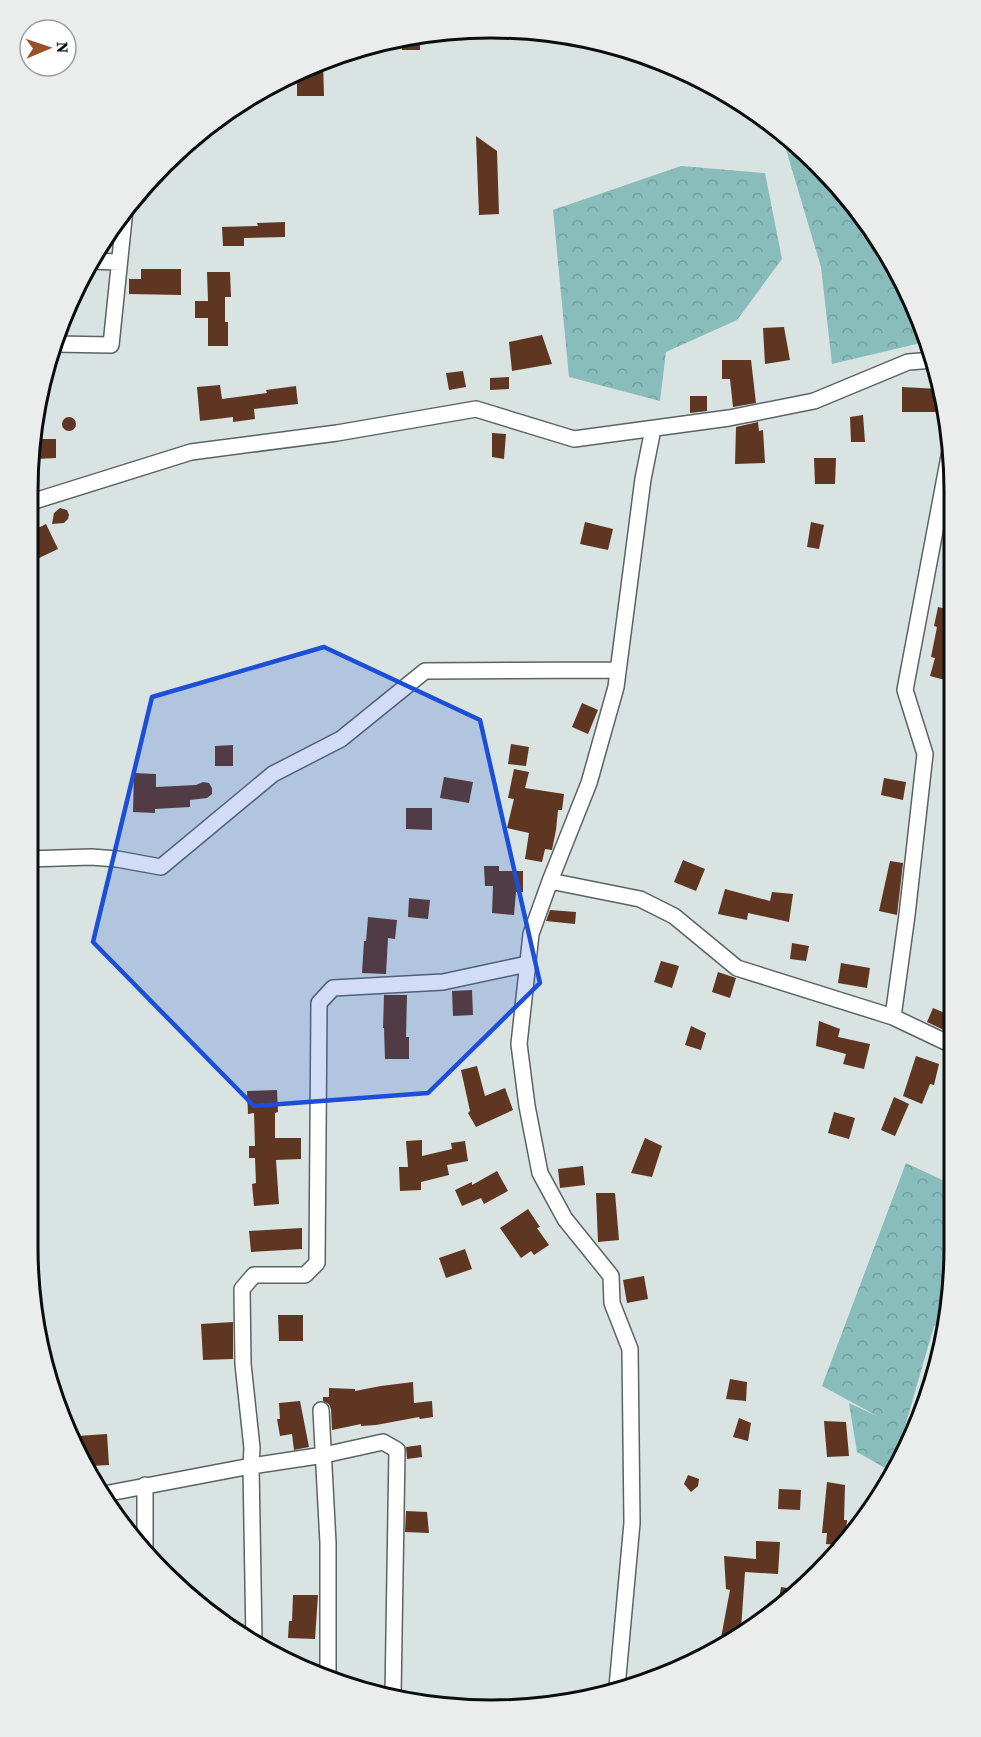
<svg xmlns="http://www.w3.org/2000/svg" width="981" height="1737" viewBox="0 0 981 1737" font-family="'Source Serif 4',serif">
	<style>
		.forest { fill: url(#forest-crowns) }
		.building { fill: #5e3621 }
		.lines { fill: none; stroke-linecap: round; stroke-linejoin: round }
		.street-casing { stroke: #5b6463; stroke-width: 18 }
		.street { stroke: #fff; stroke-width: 15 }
		.marked { fill: #1d4ed8; fill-opacity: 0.2; stroke: #1d4ed8; stroke-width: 4.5; stroke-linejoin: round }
		.rim { fill: none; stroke: #0b0e0e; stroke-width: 3 }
	</style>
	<defs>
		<pattern id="forest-crowns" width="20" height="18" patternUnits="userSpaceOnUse" patternTransform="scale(1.5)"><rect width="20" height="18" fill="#88bdbb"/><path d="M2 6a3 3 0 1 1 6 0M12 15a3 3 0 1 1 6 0" fill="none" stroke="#74a1a0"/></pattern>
	</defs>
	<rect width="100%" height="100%" fill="#d8e3e2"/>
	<path class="forest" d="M794 144 818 163 876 233 929 341 832 364 821 267 785 146Z
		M681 166 765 173 782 259 737 320 666 352 660 401 569 377 553 210Z
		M906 1163 953 1185V1276L943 1328 934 1326 904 1430 912 1434 894 1473 857 1452 849 1403 879 1417 822 1386Z"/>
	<path class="building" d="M420 35V50H402V38Z
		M323 61 324 96H297V70Z
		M476 136 497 151 499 214 479 215Z
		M285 222V237L244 238V246H223L222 227 258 226 257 223Z
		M141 269H181V295L129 294V279H141Z
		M207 272H230L231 297H225V322H228V346H208V318H195V301H208Z
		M784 327 790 360 765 364 763 328Z
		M542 335 552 364 512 371 509 342Z
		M722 360H751L756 403 733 407 730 379H722Z
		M463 371 466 387 449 390 446 373Z
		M509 377V389L490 390V378Z
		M220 385 222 399 267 393 266 390 296 386 298 404 254 409 255 419 233 422V417L200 421 197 387Z
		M902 387 940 389 946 412H902Z
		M690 396H707V411L690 413Z
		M863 415 865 442H851L850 417Z
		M62 424a7 7 0 1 1 14 0a7 7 0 1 1-14 0Z
		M758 422 759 431 763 430 765 463 735 464 736 427Z
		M492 433 506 434 504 459 492 457Z
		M36 439H56V458L36 459Z
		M814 458H836L835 484H815Z
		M60 508 67 510 69 515 68 519 64 523 52 524 54 513Z
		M585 522 613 529 608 550 580 544Z
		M811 522 824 525 819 549 807 547Z
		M46 524 58 549 39 558 28 533Z
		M938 607 951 610V657L945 680 930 676 935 658 931 657 937 627 934 626Z
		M582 703 598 710 588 734 572 727Z
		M511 744 529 747 526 766 508 764Z
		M233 745V766H215V746Z
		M514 769 529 772 525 788 564 794 562 810H558L556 830 552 850 545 849 542 862 525 859 529 833 507 828 514 799 508 798Z
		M134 773 156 774V787L196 785 203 782 209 783 212 788V794L207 798 190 800V807L155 809V813L133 812Z
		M444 777 473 782 469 803 440 798Z
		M884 778 906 782 903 800 881 795Z
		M406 808H432V830L406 829Z
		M683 860 705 869 696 891 674 882Z
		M890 861 903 863 897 915 879 911Z
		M484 866H499V871H523V892H516L514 915 492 913 493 886H485Z
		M725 889 770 901 772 892 793 894 789 922 748 913 747 920 718 914Z
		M409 898 430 900 428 919 408 917Z
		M550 910 576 912 575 924 546 921Z
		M368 917 397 920 395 939 388 938 386 974 362 973 364 941H366Z
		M792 943 809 946 806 961 790 959Z
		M661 961 679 966 672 988 654 982Z
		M841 963 870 968 867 988 838 983Z
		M718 972 736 978 730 998 712 992Z
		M472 990 473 1015 453 1016 452 991Z
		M384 995H407L406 1037H409V1059H385L384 1028H383Z
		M933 1008 952 1016 946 1031 927 1022Z
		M819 1021 840 1029 838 1037 870 1044 864 1069 843 1064 846 1054 816 1046Z
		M691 1026 706 1033 701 1050 685 1045Z
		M916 1056 939 1064 934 1085 930 1084 922 1104 903 1096Z
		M477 1066 485 1096 505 1088 513 1110 476 1127 468 1113 470 1111 461 1070Z
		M277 1090 278 1112 275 1113V1138H301V1159L276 1160 279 1204 254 1206 252 1184 256 1183 255 1158H249V1146H255L254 1113 248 1114 247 1091Z
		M894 1097 909 1104 895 1136 881 1130Z
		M834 1112 855 1118 849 1139 828 1133Z
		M645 1138 662 1146 652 1177 631 1173Z
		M422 1140V1156L452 1149 451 1143 465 1141 468 1161 447 1165 449 1175 421 1182V1190L400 1191 399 1167H408L406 1141Z
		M583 1166 585 1185 560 1188 558 1169Z
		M497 1171 508 1191 484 1204 481 1198 462 1206 455 1190 472 1182V1185Z
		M596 1193H615L619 1240 598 1242Z
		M528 1209 540 1227 537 1228 549 1245 534 1255 531 1251 521 1258 500 1228Z
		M302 1228V1249L251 1252 249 1231Z
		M465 1249 472 1269 446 1278 439 1258Z
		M644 1276 648 1299 627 1303 623 1280Z
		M278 1315H303V1341H279Z
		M233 1322V1359L203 1360 201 1324Z
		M730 1379 747 1382 746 1401 726 1399Z
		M413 1382 414 1403 432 1401 433 1417 420 1419 419 1417 376 1425 361 1426V1424L332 1430 331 1409 329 1404 323 1401V1397H329V1388L355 1389V1391L381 1386Z
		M300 1401 309 1447 294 1450 292 1434 280 1436 277 1419H280L279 1403Z
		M739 1418 751 1423 748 1441 733 1437Z
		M824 1421 846 1422 849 1456 827 1457Z
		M107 1434 109 1465 89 1466 77 1443V1436Z
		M421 1445 422 1457 407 1459 406 1447Z
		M688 1475 699 1479 698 1486 691 1492 684 1484Z
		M827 1482 845 1485 844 1520H847L846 1534 837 1545 826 1544 827 1533H822Z
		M779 1489 801 1490 800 1510 778 1509Z
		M406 1511 427 1512 429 1533 405 1532Z
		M756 1541 780 1542 778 1574 745 1572 741 1629 720 1643 730 1590 726 1589 724 1556 756 1559Z
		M781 1587 800 1590 796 1595 778 1606Z
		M293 1595H318L315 1639 288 1638 289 1621H292Z"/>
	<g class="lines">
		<defs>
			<path id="street" d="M88 261 119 262
				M54 344 111 345 125 209
				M28 503 191 452 337 433 476 409 574 439 729 418 814 401 908 362 934 360
				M27 859 91 857 117 859 161 867 273 774 341 739 425 671 618 670
				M550 881 589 783 616 687 643 479 653 429
				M893 1017 907 915 925 754 905 690 950 451
				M321 1410 328 1543V1675
				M104 1494 251 1466 254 1641
				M145 1549V1485
				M617 1687 632 1523 630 1349 612 1303 611 1276 565 1219 540 1173 527 1106 519 1044 531 934 550 881 640 899 674 916 737 968 893 1017 952 1045
				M393 1696 397 1450 383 1442 324 1455 251 1466 252 1448 243 1364 242 1289 254 1275H305L317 1263 319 1003 333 988 443 982 527 964"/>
		</defs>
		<use href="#street" class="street-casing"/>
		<use href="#street" class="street"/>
	</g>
	<path class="marked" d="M324 647 480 720 540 983 428 1093 254 1106 93 942 152 697Z"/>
	<path d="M0 0H981V1737H0ZM491 38H491A453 453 0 0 1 944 491V1247A453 453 0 0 1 491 1700H491A453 453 0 0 1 38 1247V491A453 453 0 0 1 491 38Z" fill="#ebecec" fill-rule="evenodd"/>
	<path class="rim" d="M491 38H491A453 453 0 0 1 944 491V1247A453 453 0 0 1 491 1700H491A453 453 0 0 1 38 1247V491A453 453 0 0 1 491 38Z"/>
	<g transform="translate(48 48) rotate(88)"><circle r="28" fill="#ffffff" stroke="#9d9f9f" stroke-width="1.5"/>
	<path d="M0-4.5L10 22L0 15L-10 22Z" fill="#975028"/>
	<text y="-9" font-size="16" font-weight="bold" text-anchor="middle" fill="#0b0e0e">N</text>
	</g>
</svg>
